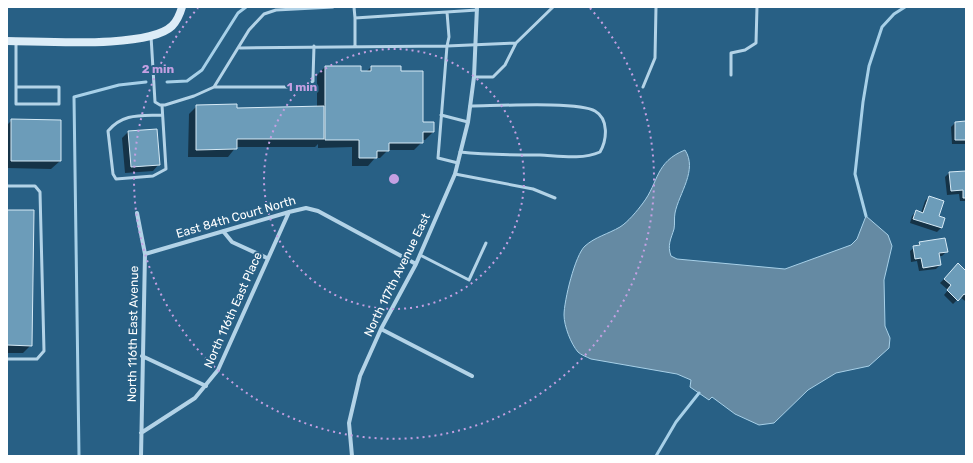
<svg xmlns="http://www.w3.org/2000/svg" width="973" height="463" viewBox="0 0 973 463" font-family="Rubik,sans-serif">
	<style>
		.water { fill: #658aa3; stroke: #a7d0e8 }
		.shadow { fill: #0007 }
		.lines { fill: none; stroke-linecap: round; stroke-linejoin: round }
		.stream { stroke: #a7d0e8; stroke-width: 3 }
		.building { fill: #6c9cb9; stroke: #d6eaf6 }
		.lane { stroke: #b3d3e7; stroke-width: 3 }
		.street { stroke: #b3d3e7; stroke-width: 4 }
		.secondary { stroke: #dcecf7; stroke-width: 8 }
		.ring { fill: none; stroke: #c4a0e2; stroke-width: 2; stroke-dasharray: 2 4 }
		.labels { text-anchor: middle; stroke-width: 4; stroke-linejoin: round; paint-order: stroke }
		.street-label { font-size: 12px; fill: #fff; stroke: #286085 }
		.centre { fill: #c4a0e2; stroke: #286085; stroke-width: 2 }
		.ring-label { font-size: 12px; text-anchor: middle; font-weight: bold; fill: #c4a0e2; stroke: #286085; stroke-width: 4; stroke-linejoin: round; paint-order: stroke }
	</style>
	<rect width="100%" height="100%" fill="#286085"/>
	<path class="water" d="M685 150C698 170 679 193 675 213 674 218 675 224 674 229 671 239 667 245 671 256L677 259 785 269 851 245 857 239 866 216 888 235 892 246 884 280 885 326 890 338 889 348 869 366 836 373 808 390 774 423 759 425 735 414 712 397 709 400 690 387 691 380 677 374 591 359C587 357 581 355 578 352 571 344 564 326 564 315 564 301 575 255 585 246 595 237 608 234 620 227 628 222 637 211 643 203 659 182 655 162 685 150Z"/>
	<path class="shadow" d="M325 67 360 72H366L371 67 400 72 422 123 433 132 425 140H422V142L414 150H388L380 158H375L368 166H352V147L318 148V144L315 147H236L228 157H188L189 114 197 106 236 109 317 108V75Z
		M12 120 60 161 51 169 7 168V125Z
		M966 122V144H952L951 127 955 123Z
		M128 132 159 164 153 171 125 173 122 138Z
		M966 172V201H960L959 194 947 195 945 177 949 173Z
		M929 197 938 216 944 218 941 228 937 232 910 223 912 216 916 212 921 213 925 201Z
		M7 211 31 345 23 353H7Z
		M920 243 946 252 942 256H939L940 265 936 269 919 271 917 261 911 262 910 251Z
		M958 265 966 272V300L965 301 960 297 953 304 944 295 948 290 940 283Z"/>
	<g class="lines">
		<path class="stream" d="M167 82 187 81 202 70 238 13 246 7
			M866 216 855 174 863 102 869 66 882 27 894 14 905 7
			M79 456 74 97 119 85 146 82
			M656 456 676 422 699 393"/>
	</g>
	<path class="building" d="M325 66H361V71H371V66H401V71H423V122H434V132H423V143H389V151H377V158H359V140H325Z
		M237 104V108L324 106V139H237V149L196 150V105Z
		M11 119 61 120V161H11Z
		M966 121V140H955V122Z
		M157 129 160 165 131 167 128 131Z
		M966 171V198H963V190L951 191 949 172Z
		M929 196 944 201 939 216 945 218 942 228 913 219 916 210 923 213Z
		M7 210H34L32 346 7 345Z
		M945 238 948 252 939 253 941 265 923 268 921 258 915 259 913 246 920 245 919 242Z
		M958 263 966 271V295L964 294 958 301 947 290 951 285 944 279Z"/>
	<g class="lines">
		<path class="lane" d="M354 7 355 18 477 10
			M447 12 449 37 447 46 516 43
			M151 36 155 102 160 105H165L194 96 214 87 249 30 264 14 276 10 333 7
			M16 41V104H59V87H16
			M355 46V18
			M240 48 447 46 438 158 458 163
			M731 75V53L745 50 756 43 757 7
			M474 77H493L505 65 516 43 553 7
			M214 87H306L313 81V78L314 46
			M643 87 655 58 656 7
			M162 105 166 169 153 176 116 179 113 174 108 131C123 113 141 116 162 115
			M441 115 468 122
			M460 152C487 155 513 155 540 155 559 156 582 160 600 152 607 140 609 119 595 111 580 101 493 106 470 106
			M455 174 533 189 555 198
			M7 186H35L40 192 44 351 37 359H7
			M420 255 469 280 486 243"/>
		<path class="street" d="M137 213 145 254 141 456
			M223 231 232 242 267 258
			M145 254 289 212 306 208 318 211 416 264
			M381 329 472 376
			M142 356 206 386
			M141 433 195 398 218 370 289 212
			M352 456 349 423 360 376 381 329 416 264 455 174 468 122 474 77 477 7"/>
		<path class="secondary" d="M7 41C42 41 148 49 172 26 177 21 180 14 182 7"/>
	</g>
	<g class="ring">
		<circle cx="394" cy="179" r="130"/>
		<path d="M590 8A260 260 0 1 1 198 8"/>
	</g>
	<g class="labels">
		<g class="street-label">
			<text transform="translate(236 217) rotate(-16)" y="4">East 84th Court North</text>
			<text transform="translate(397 275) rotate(-64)" y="4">North 117th Avenue East</text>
			<text transform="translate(233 310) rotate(-66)" y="4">North 116th East Place</text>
			<text transform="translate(133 334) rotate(-89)" y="4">North 116th East Avenue</text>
		</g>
	</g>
	<circle cx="394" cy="179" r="6" class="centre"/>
	<g class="ring-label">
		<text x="158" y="73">2 min</text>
		<text x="302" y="91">1 min</text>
	</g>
	<rect width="973" height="463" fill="none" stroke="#ffffff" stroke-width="16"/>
</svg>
